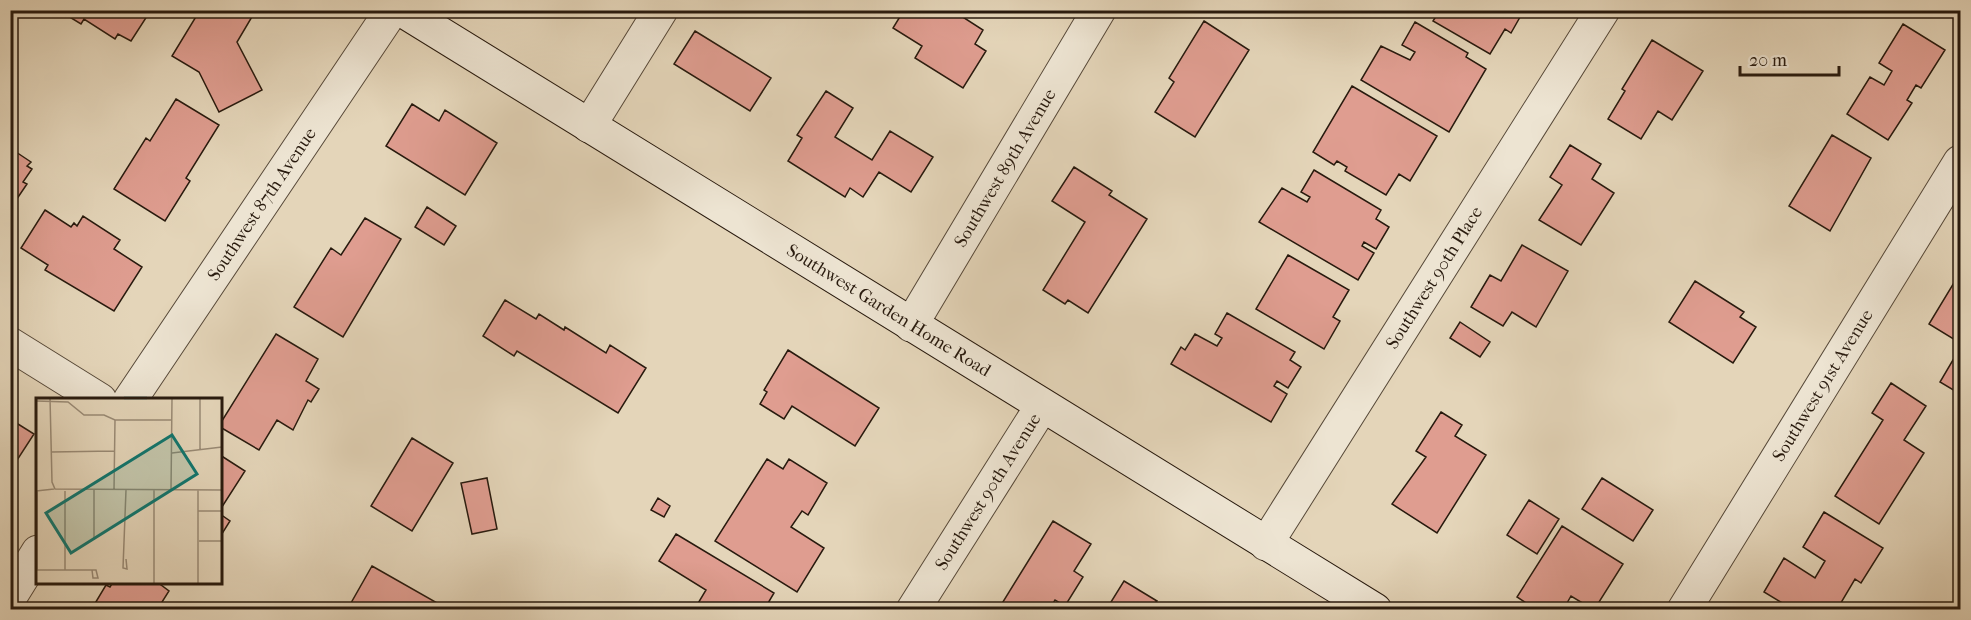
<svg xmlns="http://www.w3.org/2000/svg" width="1971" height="620" viewBox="0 0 1971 620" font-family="'IM FELL French Canon',serif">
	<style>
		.building { fill: #df9d90; stroke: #281a0e; stroke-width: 1.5 }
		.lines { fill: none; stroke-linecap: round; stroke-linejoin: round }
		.minor-casing { stroke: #574939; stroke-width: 35 }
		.secondary-casing { stroke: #281a0e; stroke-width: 35 }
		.minor { stroke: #ede4d2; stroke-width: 33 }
		.secondary { stroke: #ede4d2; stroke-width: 33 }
		.labels { text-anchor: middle; stroke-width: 6; stroke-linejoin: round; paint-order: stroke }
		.street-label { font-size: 18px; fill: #281a0e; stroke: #ede4d2 }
		.inset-river { fill: none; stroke: #96b8b5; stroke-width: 3 }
		.inset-road { fill: none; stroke: #998a75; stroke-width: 1.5 }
		.view { fill: #0f766e; fill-opacity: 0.15; stroke: #0f766e; stroke-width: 3 }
		.inset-edge { fill: none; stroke: #281a0e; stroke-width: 3 }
	</style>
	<rect width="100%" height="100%" fill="#e4d5b9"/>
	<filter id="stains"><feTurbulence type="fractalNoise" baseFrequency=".00333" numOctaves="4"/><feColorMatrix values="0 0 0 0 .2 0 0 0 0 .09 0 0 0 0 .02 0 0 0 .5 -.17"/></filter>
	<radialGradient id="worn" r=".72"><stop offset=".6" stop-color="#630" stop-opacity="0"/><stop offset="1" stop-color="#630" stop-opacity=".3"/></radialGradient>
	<path class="building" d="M58 10H151L131 41 118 34 115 39 84 19 81 24Z
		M200 10H256L237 42 262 90 219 112 199 72 172 56Z
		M904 10H952L983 30 975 44 986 51 963 88 915 58 922 46 893 28Z
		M1440 10H1524L1511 33 1505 29 1490 54 1433 21Z
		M1204 21 1249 50 1195 137 1155 112 1174 82 1169 78Z
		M1415 22 1468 53 1466 57 1486 69 1449 132 1361 80 1381 46 1410 60 1415 52 1402 45Z
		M1903 24 1945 50 1921 88 1916 85 1907 100 1912 103 1888 140 1847 114 1870 77 1884 85 1892 71 1879 63Z
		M695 31 771 78 750 111 674 64Z
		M1652 40 1703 71 1672 120 1658 111 1641 139 1608 119 1625 91 1622 89Z
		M1352 86 1437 136 1410 181 1399 174 1386 195 1345 171 1347 167 1337 161 1334 165 1313 152Z
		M826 91 853 108 835 137 872 160 890 131 933 157 911 192 879 172 863 197 850 188 845 197 788 161 802 138 797 135Z
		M176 99 219 125 186 178 190 181 165 221 114 189 146 138 150 141Z
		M412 104 439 121 445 110 497 143 465 195 386 146Z
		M1832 135 1871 158 1830 231 1789 206Z
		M1570 145 1601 164 1592 179 1614 193 1581 245 1539 220 1562 185 1550 177Z
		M10 148 31 162 27 166 32 169 23 182 27 184 10 209Z
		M1074 167 1112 191 1109 195 1147 219 1088 313 1068 300 1065 304 1043 290 1085 222 1052 201Z
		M1314 170 1381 210 1376 219 1389 227 1376 249 1364 242 1362 246 1374 253 1358 280 1259 222 1282 188 1307 202 1310 197 1301 192Z
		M427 207 456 226 444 245 415 227Z
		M45 210 71 227 74 223 77 226 83 216 120 240 114 249 142 267 114 311 45 270 48 265 21 248Z
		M365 218 401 239 343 337 294 307 331 248 341 255Z
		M1522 245 1568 271 1536 327 1512 312 1503 326 1471 307 1490 275 1501 281Z
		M1288 255 1349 290 1333 317 1340 321 1324 349 1256 309Z
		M1695 281 1744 312 1740 317 1756 327 1733 363 1669 322Z
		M1955 281 1960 284V343L1929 324Z
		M505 300 536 319 539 314 564 330 565 327 606 353 610 345 646 368 618 413 517 351 514 356 483 336Z
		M1227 313 1295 352 1290 360 1301 367 1288 388 1277 381 1274 386 1287 394 1271 422 1171 364 1181 347 1185 350 1195 334 1217 346 1222 338 1215 334Z
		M1460 322 1490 342 1480 357 1450 338Z
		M276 334 318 359 306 381 319 389 311 402 308 400 293 430 277 420 259 450 220 427V424Z
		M1960 348V394L1940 382Z
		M788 350 879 408 855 446 792 406 784 419 760 404 767 392 764 390Z
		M1891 383 1926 406 1904 440 1924 453 1879 524 1835 496 1883 420 1872 413Z
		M1441 412 1462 425 1455 436 1486 455 1437 533 1392 504 1426 457 1416 451Z
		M10 419 34 434 10 471Z
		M412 438 453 463 412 531 371 506Z
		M220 455 245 471 220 510Z
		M767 459 783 469 789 459 827 483 808 515 802 511 791 527 824 548 797 592 715 541Z
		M487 478 497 529 472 534 461 483Z
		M1602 478 1653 510 1633 541 1582 509Z
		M658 498 670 506 664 517 651 510Z
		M1529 500 1559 519 1537 554 1507 535Z
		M1824 512 1883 548 1861 583 1855 579 1839 606 1844 610H1781L1784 604 1764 592 1784 558 1815 578 1825 561 1803 547Z
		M220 514 230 521 220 537Z
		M1053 521 1091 544 1074 571 1083 577 1065 606 1055 600 1049 610H1008L1001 605Z
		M1562 526 1623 564 1594 610 1571 596 1563 610H1537L1517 597Z
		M676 534 774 593 764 610H694L706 590 659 561Z
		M372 566 439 604 436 610H347Z
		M1124 581 1157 601 1154 604 1162 610H1106Z
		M113 582H157L169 591 157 610H91L106 585 110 587Z"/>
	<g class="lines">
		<defs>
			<g id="minor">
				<path d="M589 126 661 10"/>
				<path id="s1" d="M911 325 1099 10"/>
				<path d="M10 344 100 400"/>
				<path id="s2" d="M130 400 392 10"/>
				<path id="s3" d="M1266 544 1603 10"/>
				<path d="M10 597 38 552"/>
				<path id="s4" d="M913 610 1042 406"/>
				<path id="s5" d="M1684 610 1960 162"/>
			</g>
			<g id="secondary">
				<path id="s6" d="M402 10 1375 610"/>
			</g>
		</defs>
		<use href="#minor" class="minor-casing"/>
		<use href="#secondary" class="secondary-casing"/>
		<use href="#minor" class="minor"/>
		<use href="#secondary" class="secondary"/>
	</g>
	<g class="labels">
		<g class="street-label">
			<text dy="6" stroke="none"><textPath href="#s1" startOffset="183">Southwest 89th Avenue</textPath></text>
			<text dy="6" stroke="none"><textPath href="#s2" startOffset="236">Southwest 87th Avenue</textPath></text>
			<text dy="6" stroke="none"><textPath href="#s3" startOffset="315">Southwest 90th Place</textPath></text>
			<text dy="6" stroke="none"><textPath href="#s6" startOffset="572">Southwest Garden Home Road</textPath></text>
			<text dy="6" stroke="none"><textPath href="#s5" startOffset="264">Southwest 91st Avenue</textPath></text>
			<text dy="6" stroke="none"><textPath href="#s4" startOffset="140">Southwest 90th Avenue</textPath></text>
		</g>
	</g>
	<g transform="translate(36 398)">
		<rect width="186" height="186" fill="#e4d5b9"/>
		<path class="inset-river" d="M88 0H111"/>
		<path class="inset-road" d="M14 0 16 84 19 91 186 92M0 3 32 4 48 17H68L79 22H136M164 52V0M15 54 78 53M136 55 186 49M78 92 79 22M90 92 87 170 91 171 90 161M135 92 136 0M162 92V186M0 93 18 91M1 93V172M29 93V172M162 113H186M58 142V92M163 143H186M0 172H60L62 180H57L56 172M118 186V92"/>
		<path class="view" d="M136 37 161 76 35 155 10 115Z"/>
		<rect width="186" height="186" class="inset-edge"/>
	</g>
	<rect width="1971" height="620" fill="none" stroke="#e4d5b9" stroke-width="36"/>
	<rect x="12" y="12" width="1947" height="596" fill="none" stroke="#281a0e" stroke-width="3"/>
	<rect x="18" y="18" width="1935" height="584" fill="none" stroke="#281a0e" stroke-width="1.5"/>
	<path d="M1740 66v9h99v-9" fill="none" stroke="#281a0e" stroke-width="3"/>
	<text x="1749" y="66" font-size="18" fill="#281a0e" stroke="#ede4d2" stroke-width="4.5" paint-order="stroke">20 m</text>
	<rect width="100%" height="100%" filter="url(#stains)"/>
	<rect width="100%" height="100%" fill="url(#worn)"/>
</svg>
